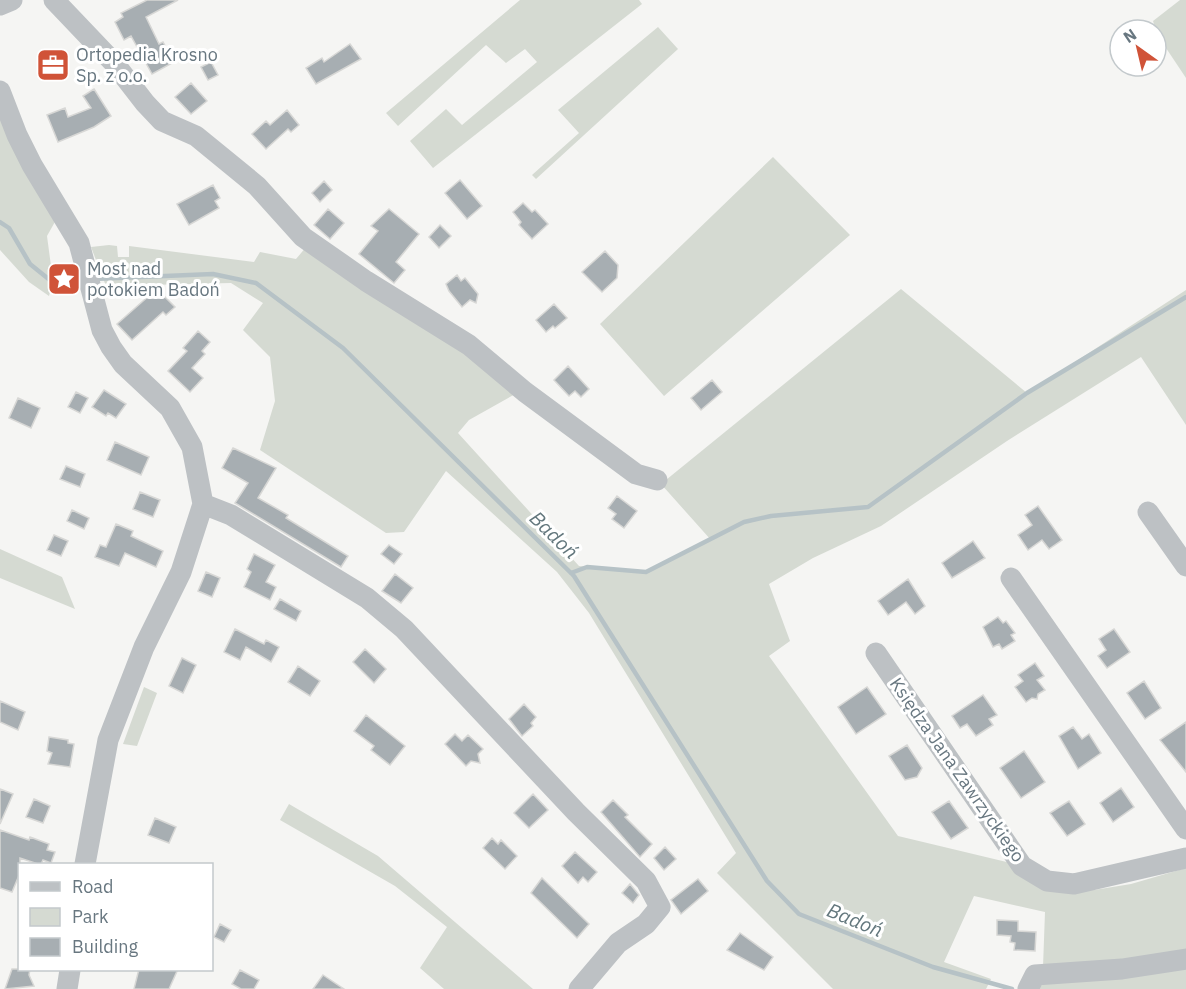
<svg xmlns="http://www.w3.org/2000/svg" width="1186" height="989" viewBox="0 0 1186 989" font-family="'IBM Plex Sans',sans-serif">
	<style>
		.green { fill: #d5dad2 }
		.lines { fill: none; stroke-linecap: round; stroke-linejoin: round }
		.stream { stroke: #b6c2c6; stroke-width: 4.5 }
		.building { fill: #a7aeb2; stroke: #d7d7d5; stroke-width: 1.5 }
		.minor { stroke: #bdc1c4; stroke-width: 21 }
		.labels { text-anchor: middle; stroke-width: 6; stroke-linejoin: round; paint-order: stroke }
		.poi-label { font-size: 18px; fill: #687780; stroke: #fff; text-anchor: start }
		.street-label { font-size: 18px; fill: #687780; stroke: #fff }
		.water-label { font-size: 20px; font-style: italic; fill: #63777d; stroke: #fff }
	</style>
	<rect width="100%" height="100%" fill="#f5f5f3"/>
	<path class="green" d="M520 0H639L642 4 433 168 410 141 446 109 462 125 537 62 525 49 506 63 486 45 398 126 386 113Z
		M1180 0H1186V78L1158 36 1153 21Z
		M658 27 678 49 536 179 532 175 579 133 558 110Z
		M0 113 56 220 47 236 53 281 49 296 29 282 0 250Z
		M773 157 850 235 664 396 600 324Z
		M109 245 117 246 118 257H129V246L254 262 260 252 296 259 307 246 464 350 517 393 469 420 458 433 579 566 646 572 711 540 661 484 901 289 1027 393 1186 290V425L1141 357 1007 441 881 526 813 558 769 584 790 641 769 656 898 836 1015 864 1094 890 1131 884 1186 868V954L1043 967 1045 912 974 896 944 962 991 979 986 989H833L717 873 736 853 589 613 557 572 446 471 404 532 386 533 260 450 275 401 270 357 243 330 263 303 231 283 106 286 91 247Z
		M0 549 62 577 75 609 0 578Z
		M144 687 157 693 137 746 123 744Z
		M289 804 378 856 533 989H444L420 968 447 927 395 886 280 820Z
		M1186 963V989H1036L1037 982Z"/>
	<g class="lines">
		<path class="stream" d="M0 222 9 228 30 264 51 281 82 279
			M93 279 213 274 256 283 343 348 574 576 767 881 799 914 933 967 1012 989
			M571 573 587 567 646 572 744 522 771 516 868 507 1027 393 1186 297"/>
	</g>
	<path class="building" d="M147 0H178L146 17 159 44 163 42 174 62 152 74 131 36 124 40 115 22 123 17 121 13Z
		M350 44 361 59 316 84 306 68 322 58 324 62Z
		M211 62 218 75 208 80 201 67Z
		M191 83 207 101 191 114 175 97Z
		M94 89 111 116 94 127 58 142 47 115 65 108 68 117 91 108 83 96Z
		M287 110 299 125 291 132 288 129 266 149 252 134 266 121 270 125Z
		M460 180 482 206 467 219 445 193Z
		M324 181 332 190 320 202 312 193Z
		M213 185 220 198 215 201 219 208 189 225 177 204Z
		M523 203 532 212 535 210 548 224 532 239 519 225 521 222 513 212Z
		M328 209 344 223 330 239 314 225Z
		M389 209 419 234 396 262 405 270 394 283 359 254 378 231 371 226Z
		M440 225 451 236 439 248 429 237Z
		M605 251 618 265 617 278 602 292 582 272Z
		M457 275 461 281 465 278 478 294 476 303 470 300 462 307 449 291 446 284Z
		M160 292 175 307 166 315 163 312 132 340 117 324 151 294 154 297Z
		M554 304 567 318 555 328 553 326 546 332 536 320Z
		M198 331 210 342 202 351 205 354 192 368 203 378 190 392 168 371 187 351 183 348Z
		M568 366 589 389 581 397 575 391 569 396 554 380Z
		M712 380 722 392 701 410 691 398Z
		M104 390 126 404 116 418 108 413 106 416 92 407Z
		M76 392 88 398 80 413 68 407Z
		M18 398 40 408 31 428 9 418Z
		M115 442 149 457 141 475 107 460Z
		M233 448 276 468 258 498 288 515 286 518 348 556 341 567 235 503 248 483 222 468Z
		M66 466 85 474 80 487 60 479Z
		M140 492 160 500 153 517 133 509Z
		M617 496 637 511 624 528 612 519 616 514 608 508Z
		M1038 506 1062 540 1049 549 1042 540 1028 550 1018 535 1032 525 1025 515Z
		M72 510 89 518 84 529 67 521Z
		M116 524 133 531 131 536 163 551 156 567 125 553 119 566 95 557 100 545 106 547Z
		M54 535 68 541 61 556 47 550Z
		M973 541 985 558 952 578 942 563Z
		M389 545 402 554 394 564 381 554Z
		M254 554 275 565 266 582 276 587 270 600 244 587 251 572 247 569Z
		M206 572 220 578 212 597 198 591Z
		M395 574 413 588 401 603 382 591Z
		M908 579 925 606 915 614 906 602 888 615 878 601Z
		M280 599 301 611 296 621 274 609Z
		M998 617 1003 623 1006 621 1015 633 1011 635 1015 641 1002 649 999 644 993 647 983 627Z
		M235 629 264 644 266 640 279 647 271 662 246 647 240 660 224 652Z
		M1114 629 1130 652 1107 668 1098 656 1106 650 1099 639Z
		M365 649 386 669 374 683 353 662Z
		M182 658 196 665 183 693 169 686Z
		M1035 663 1044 676 1037 680 1045 690 1038 694 1037 699 1032 698 1026 702 1015 687 1023 681 1018 675Z
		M298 666 320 681 310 696 288 682Z
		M1144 681 1161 708 1145 719 1127 693Z
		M867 687 886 714 856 734 838 707Z
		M983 695 997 715 989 719 993 725 976 736 967 724 960 728 952 716Z
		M0 701 25 712 18 730 0 722Z
		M524 704 536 717 531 723 533 726 522 736 509 719Z
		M366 715 405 746 390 765 371 750 374 746 354 731Z
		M1186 722V772L1160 740Z
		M1073 727 1082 739 1089 734 1101 753 1078 769 1059 736Z
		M455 734 462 741 468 735 483 749 478 754 480 763 471 761 466 766 445 744Z
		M49 737 68 740V743L74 744 70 767 48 764 52 753 47 751Z
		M907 745 922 768 917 777 905 780 889 756Z
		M1024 751 1045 782 1021 798 1000 768Z
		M1121 788 1134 807 1113 822 1100 803Z
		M0 789 13 794 0 824Z
		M533 794 548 810 529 828 514 813Z
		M34 799 50 806 43 823 26 817Z
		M613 800 628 815 625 817 652 844 640 857 601 812Z
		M949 801 968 828 951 839 932 812Z
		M1069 801 1085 824 1067 836 1050 813Z
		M155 818 176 827 169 843 148 835Z
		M0 830 29 840 30 837 49 844 47 850 55 852 51 863 43 860 41 864H38L20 858V873L12 892 0 888Z
		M492 838 498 844 501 840 517 856 505 869 483 848Z
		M665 847 676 859 664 870 654 858Z
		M575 852 597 872 588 882 583 877 578 883 562 866Z
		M542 878 589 924 577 938 531 893Z
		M698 879 708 891 681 914 671 900Z
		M630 884 639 895 633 903 622 893Z
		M997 920 1018 921V931L1036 932 1035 951 1014 950 1015 943 1010 942 1011 936 997 935Z
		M220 924 231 930 224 942 214 937Z
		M740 933 773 957 764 970 727 950Z
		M12 969H30L29 975 34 986 5 989Z
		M139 969H178L169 989H134Z
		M240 970 259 980 254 989H241L232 984Z
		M323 975 344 989H313Z"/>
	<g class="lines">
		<path class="minor" d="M54 0 114 63 145 103 162 121 196 136 257 186 303 237 366 281 469 345 525 392 636 474 657 480
			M0 5 12 0
			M0 91 17 135 32 165 79 243 102 330 111 347 123 364 170 408 192 447 203 504 181 572 144 647 108 740 85 864
			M203 504 231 515 367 598 404 629 576 812 646 881 660 907 646 924 618 943 579 989
			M1148 512 1186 566
			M1011 578 1186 829
			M876 653 1022 866 1047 881 1074 884 1186 858
			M67 989 70 970
			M1028 989 1035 975 1122 969 1186 959"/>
	</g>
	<defs>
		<symbol id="office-square" viewBox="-11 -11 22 22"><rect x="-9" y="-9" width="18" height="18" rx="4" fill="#d05338" stroke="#fff"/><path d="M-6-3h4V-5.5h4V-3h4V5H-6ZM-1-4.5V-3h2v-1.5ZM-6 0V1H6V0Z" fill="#fff"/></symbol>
		<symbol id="sight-square" viewBox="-11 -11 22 22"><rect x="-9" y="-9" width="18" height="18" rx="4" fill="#d05338" stroke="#fff"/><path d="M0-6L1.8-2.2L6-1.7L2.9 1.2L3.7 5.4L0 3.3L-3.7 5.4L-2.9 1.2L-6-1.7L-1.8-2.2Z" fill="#fff"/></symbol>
	</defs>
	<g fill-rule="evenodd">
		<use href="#office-square" x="34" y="46" width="38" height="38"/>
		<use href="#sight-square" x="45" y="260" width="38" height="38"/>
	</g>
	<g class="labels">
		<g class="poi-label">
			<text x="76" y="61">Ortopedia Krosno<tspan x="76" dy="21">Sp. z o.o.</tspan></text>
			<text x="87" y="275">Most nad<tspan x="87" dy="21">potokiem Badoń</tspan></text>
		</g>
		<g class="street-label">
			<text transform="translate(957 770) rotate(55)" y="6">Księdza Jana Zawrzyckiego</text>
		</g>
		<g class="water-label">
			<text transform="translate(554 535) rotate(44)" y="7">Badoń</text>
			<text transform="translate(855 920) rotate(22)" y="7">Badoń</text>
		</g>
	</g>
	<rect x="18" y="863" width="195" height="108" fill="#ffffff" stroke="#c3c9cc" stroke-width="1.5"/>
	<rect x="30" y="882" width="30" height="9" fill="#bdc1c4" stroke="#c3c9cc" stroke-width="1.5"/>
	<text x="72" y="893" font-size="18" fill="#687780">Road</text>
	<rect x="30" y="908" width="30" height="18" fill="#d5dad2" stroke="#c3c9cc" stroke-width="1.5"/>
	<text x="72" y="923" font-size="18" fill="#687780">Park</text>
	<rect x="30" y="938" width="30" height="18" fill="#a7aeb2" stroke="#c3c9cc" stroke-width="1.5"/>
	<text x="72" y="953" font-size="18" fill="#687780">Building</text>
	<g transform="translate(1138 48) rotate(326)"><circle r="28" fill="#ffffff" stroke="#c3c9cc" stroke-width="1.5"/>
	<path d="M0-4.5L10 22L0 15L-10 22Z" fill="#d05338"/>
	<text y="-9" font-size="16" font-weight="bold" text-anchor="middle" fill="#687780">N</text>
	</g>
</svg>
